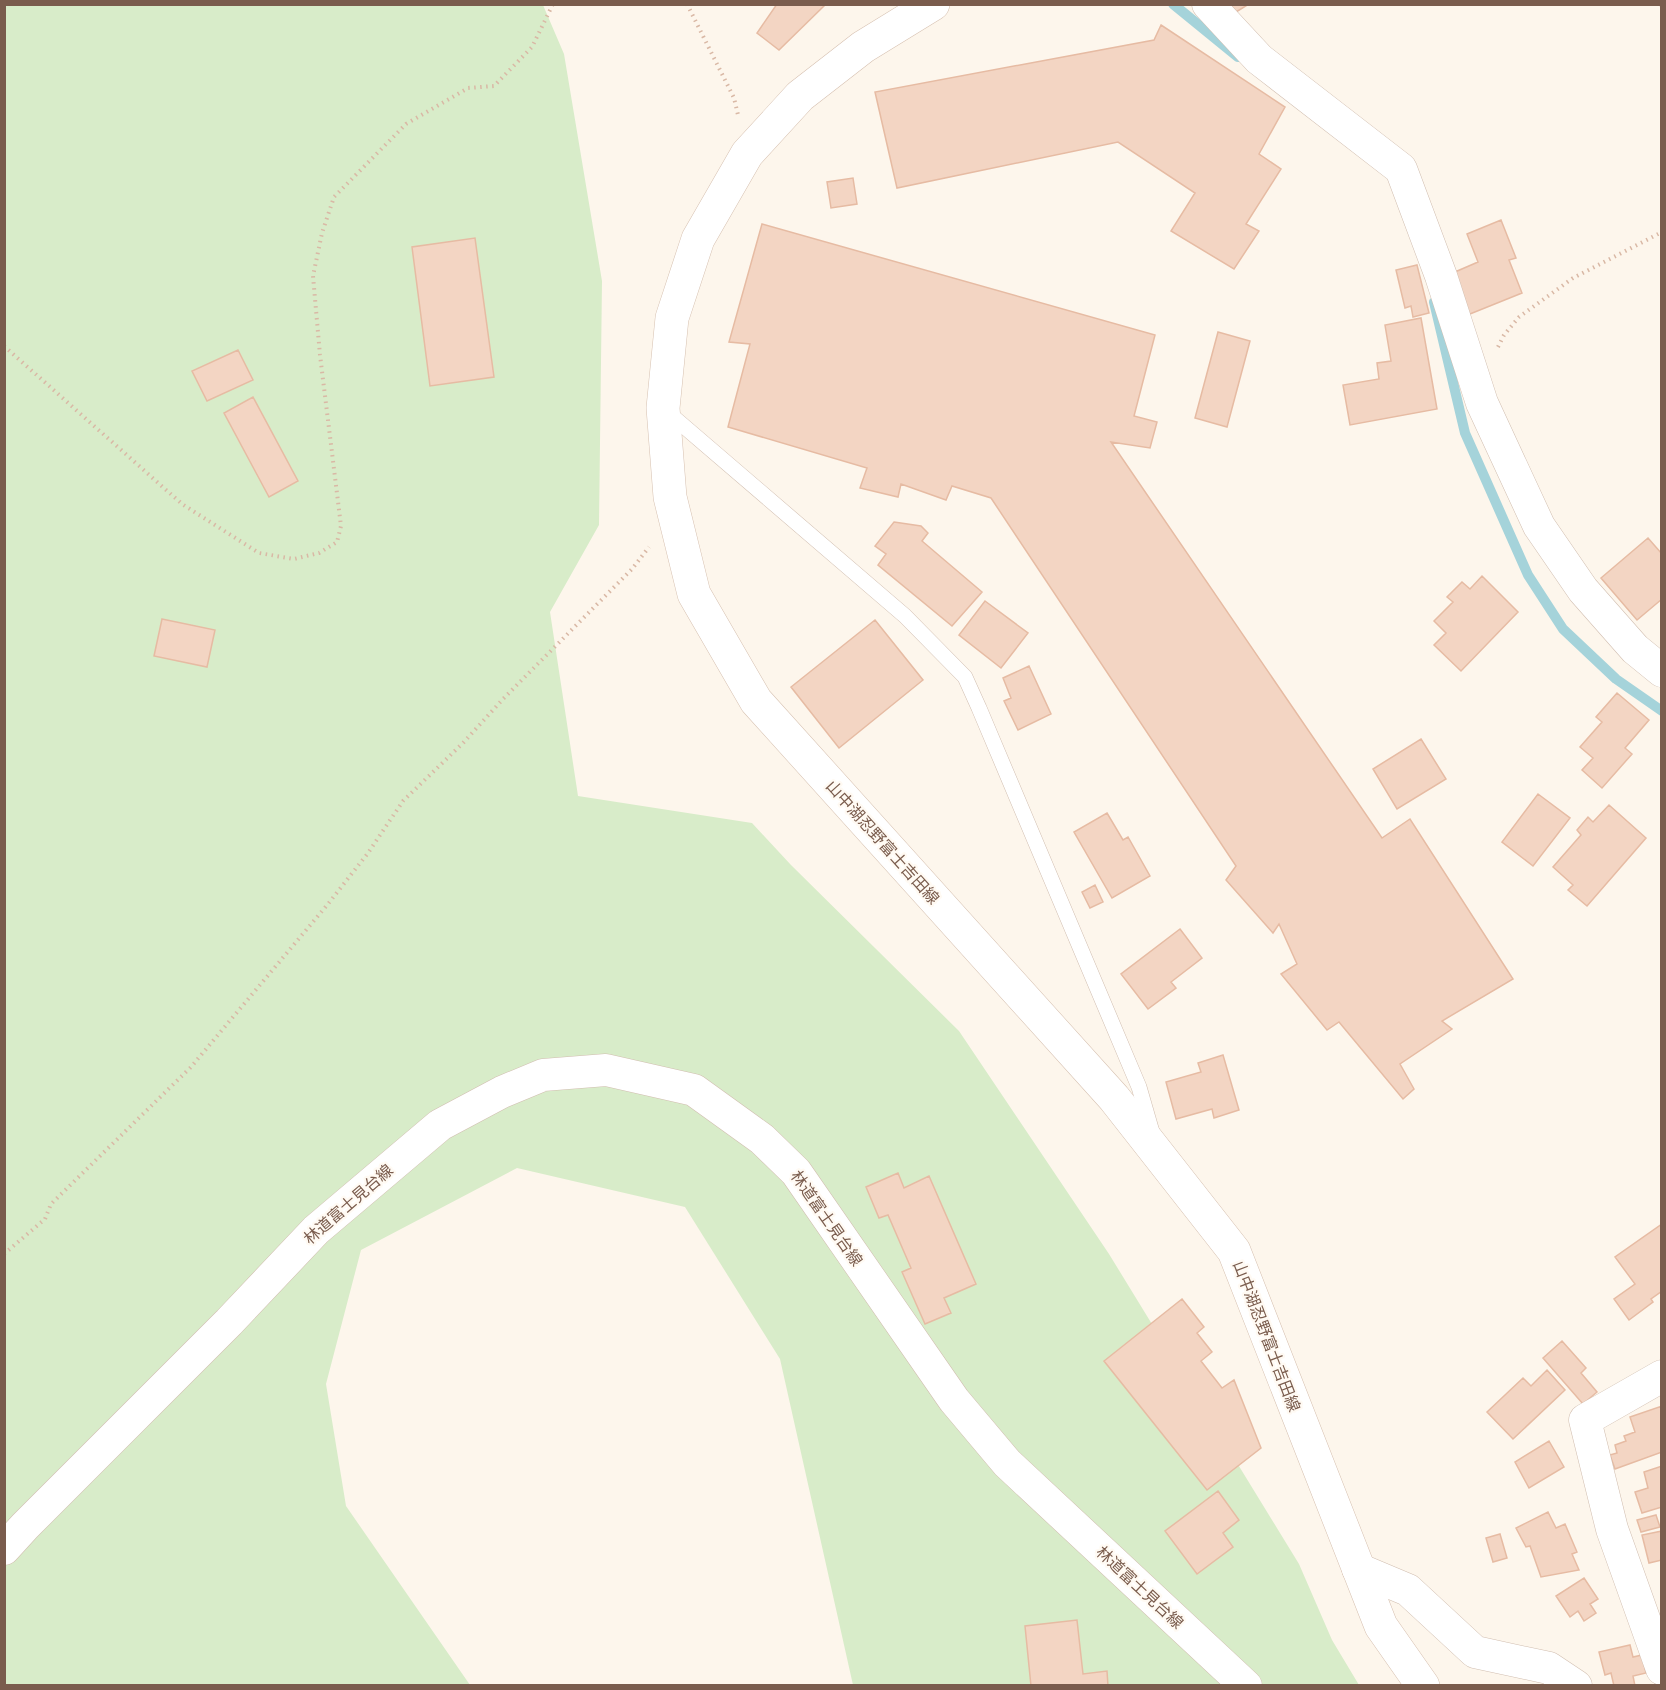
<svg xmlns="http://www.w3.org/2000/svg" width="1666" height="1690" viewBox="0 0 1666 1690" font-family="Poppins,'Noto Sans JP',sans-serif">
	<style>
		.green { fill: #d8ecc9 }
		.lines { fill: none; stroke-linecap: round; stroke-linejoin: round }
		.stream { stroke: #a5d3da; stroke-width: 10 }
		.building { fill: #f3d5c3; stroke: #e6bba3; stroke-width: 1.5 }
		.service-casing { stroke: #d1beb0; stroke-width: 16 }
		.minor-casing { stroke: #d1beb0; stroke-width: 33 }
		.secondary-casing { stroke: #d6c0b0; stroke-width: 34 }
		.path { stroke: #d9b8a5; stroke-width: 4; stroke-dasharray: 1.5 4.5; stroke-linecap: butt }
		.service { stroke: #fff; stroke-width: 15 }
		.minor { stroke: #fff; stroke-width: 32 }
		.secondary { stroke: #fff; stroke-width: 33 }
		.labels { text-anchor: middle; stroke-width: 4.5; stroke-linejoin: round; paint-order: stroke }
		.street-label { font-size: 16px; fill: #7a5c4d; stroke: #fffaf3 }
	</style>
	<rect width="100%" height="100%" fill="#fdf6ec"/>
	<path class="green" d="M5 5H543L564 54 602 281 599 525 550 612 578 796 752 823 791 865 959 1031 1109 1254 1299 1564 1332 1640 1359 1685H853L780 1359 685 1207 517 1168 361 1250 326 1384 346 1506 470 1685 5 1686Z"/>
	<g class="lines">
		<path class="stream" d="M1173 4 1238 57
			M1434 302 1465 433 1528 575 1563 629 1616 679 1662 711"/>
	</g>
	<path class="building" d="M777 4H826L779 50 757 33Z
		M1227 4H1249L1233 14Z
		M1161 25 1285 107 1259 154 1281 169 1246 224 1259 231 1234 269 1171 231 1195 193 1118 142 897 188 875 92 1154 40Z
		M853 178 857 204 831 208 827 182Z
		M1501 220 1516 258 1509 260 1522 293 1465 316 1448 275 1478 262 1467 234Z
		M762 224 1155 335 1134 416 1157 422 1150 448 1111 442 1382 838 1410 819 1513 979 1442 1021 1452 1029 1400 1064 1414 1089 1403 1099 1339 1022 1327 1030 1281 974 1297 964 1279 924 1273 933 1226 880 1236 866 991 498 952 486 946 500 901 484 898 497 860 488 867 468 728 427 750 344 729 342Z
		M475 238 494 377 430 386 412 247Z
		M1417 265 1429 313 1413 317 1411 306 1405 308 1396 270Z
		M1421 318 1437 409 1350 425 1343 385 1379 379 1377 363 1391 361 1385 325Z
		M1218 332 1250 341 1227 427 1195 418Z
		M238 350 253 380 207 401 192 371Z
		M253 397 298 481 269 497 224 413Z
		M894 522 921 526 928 533 922 541 982 592 952 626 878 565 886 554 875 546Z
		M1648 538 1662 554V599L1637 620 1601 578Z
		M1482 576 1518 612 1461 671 1434 645 1446 633 1434 621 1453 602 1447 597 1462 582 1470 589Z
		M985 601 1028 633 1001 668 959 635Z
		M162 619 215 630 207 667 154 656Z
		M875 620 923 680 839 748 791 687Z
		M1029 666 1051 714 1018 730 1004 701 1011 698 1003 678Z
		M1617 693 1649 720 1625 748 1632 754 1602 788 1582 770 1593 758 1580 747 1602 722 1596 717Z
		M1421 739 1446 779 1397 809 1373 769Z
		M1538 794 1570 818 1533 866 1502 842Z
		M1609 805 1646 838 1587 906 1568 890 1573 885 1553 867 1581 835 1577 830 1588 817 1593 822Z
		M1107 813 1123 840 1128 837 1150 876 1112 898 1074 832Z
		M1095 885 1103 902 1090 908 1082 892Z
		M1180 929 1202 958 1171 982 1176 988 1148 1009 1121 974Z
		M1223 1055 1239 1110 1214 1118 1212 1109 1176 1119 1166 1082 1201 1072 1198 1063Z
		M898 1173 904 1188 929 1176 976 1284 944 1298 951 1313 925 1324 902 1272 911 1268 888 1215 879 1218 866 1187Z
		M1662 1224V1291L1651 1299 1653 1302 1629 1320 1614 1299 1635 1284 1615 1257Z
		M1182 1299 1204 1327 1197 1333 1212 1352 1201 1361 1222 1388 1234 1380 1261 1448 1207 1490 1104 1361Z
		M1562 1341 1586 1368 1581 1373 1597 1392 1583 1404 1543 1358Z
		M1547 1370 1565 1390 1513 1439 1487 1412 1523 1378 1531 1386Z
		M1662 1406V1452L1615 1469 1610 1455 1617 1453 1615 1445 1626 1441 1624 1436 1635 1432 1630 1417Z
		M1549 1441 1564 1467 1529 1488 1515 1462Z
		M1662 1466V1507L1642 1513 1635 1492 1648 1488 1644 1472Z
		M1218 1491 1239 1520 1223 1533 1233 1547 1197 1574 1165 1531Z
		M1548 1512 1556 1528 1565 1524 1577 1552 1572 1554 1579 1570 1541 1577 1530 1546 1526 1547 1516 1528Z
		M1656 1515 1660 1527 1641 1532 1637 1520Z
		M1662 1531V1560L1649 1563 1642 1535Z
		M1500 1534 1507 1558 1493 1562 1486 1538Z
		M1584 1578 1598 1599 1590 1604 1596 1613 1584 1621 1578 1611 1570 1617 1556 1596Z
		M1077 1620 1083 1674 1107 1671 1108 1686H1031L1025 1626Z
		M1630 1645 1633 1657 1642 1655 1646 1673 1633 1676 1635 1686H1614L1611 1673 1605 1675 1599 1652Z"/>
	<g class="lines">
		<defs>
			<path id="service" d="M665 410 905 616 965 677 979 708 1139 1087 1152 1132"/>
			<path id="minor" d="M1208 4 1259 59 1401 169 1441 276 1482 403 1539 526 1583 590 1635 649 1662 671
				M1662 1376 1585 1420 1612 1529 1662 1669
				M4 1549 25 1526 229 1322 316 1230 440 1125 502 1092 543 1075 606 1070 694 1090 762 1139 796 1172 954 1400 1007 1463 1246 1686
				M1358 1569 1408 1590 1475 1652 1549 1668 1576 1686"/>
			<path id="secondary" d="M933 4 863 47 800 96 747 154 698 239 672 318 663 408 670 497 694 594 756 701 1114 1098 1234 1251 1381 1626 1423 1686"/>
		</defs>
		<use href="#service" class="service-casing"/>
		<use href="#minor" class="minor-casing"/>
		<use href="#secondary" class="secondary-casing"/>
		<path class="path" d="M687 4 734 98 738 115
			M1660 4 1662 6
			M4 346 182 504 259 553 294 559 319 553 337 542 341 526 320 355 313 276 322 233 334 197 406 124 468 88 494 86 532 47 553 4
			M1498 347 1504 335 1519 317 1573 278 1662 232
			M4 1254 45 1219 51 1204 191 1067 328 904 368 853 403 801 464 742 503 699 632 569 649 547"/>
		<use href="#service" class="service"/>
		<use href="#minor" class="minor"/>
		<use href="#secondary" class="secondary"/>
	</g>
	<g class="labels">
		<g class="street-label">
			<text transform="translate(883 842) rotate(48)" y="6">山中湖忍野富士吉田線</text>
			<text transform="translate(348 1204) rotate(-41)" y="6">林道富士見台線</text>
			<text transform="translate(827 1218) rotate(55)" y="6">林道富士見台線</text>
			<text transform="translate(1267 1336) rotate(69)" y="6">山中湖忍野富士吉田線</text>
			<text transform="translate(1140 1587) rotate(43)" y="6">林道富士見台線</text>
		</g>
	</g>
	<rect width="1666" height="1690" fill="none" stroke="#7a5c4d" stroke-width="12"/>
</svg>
